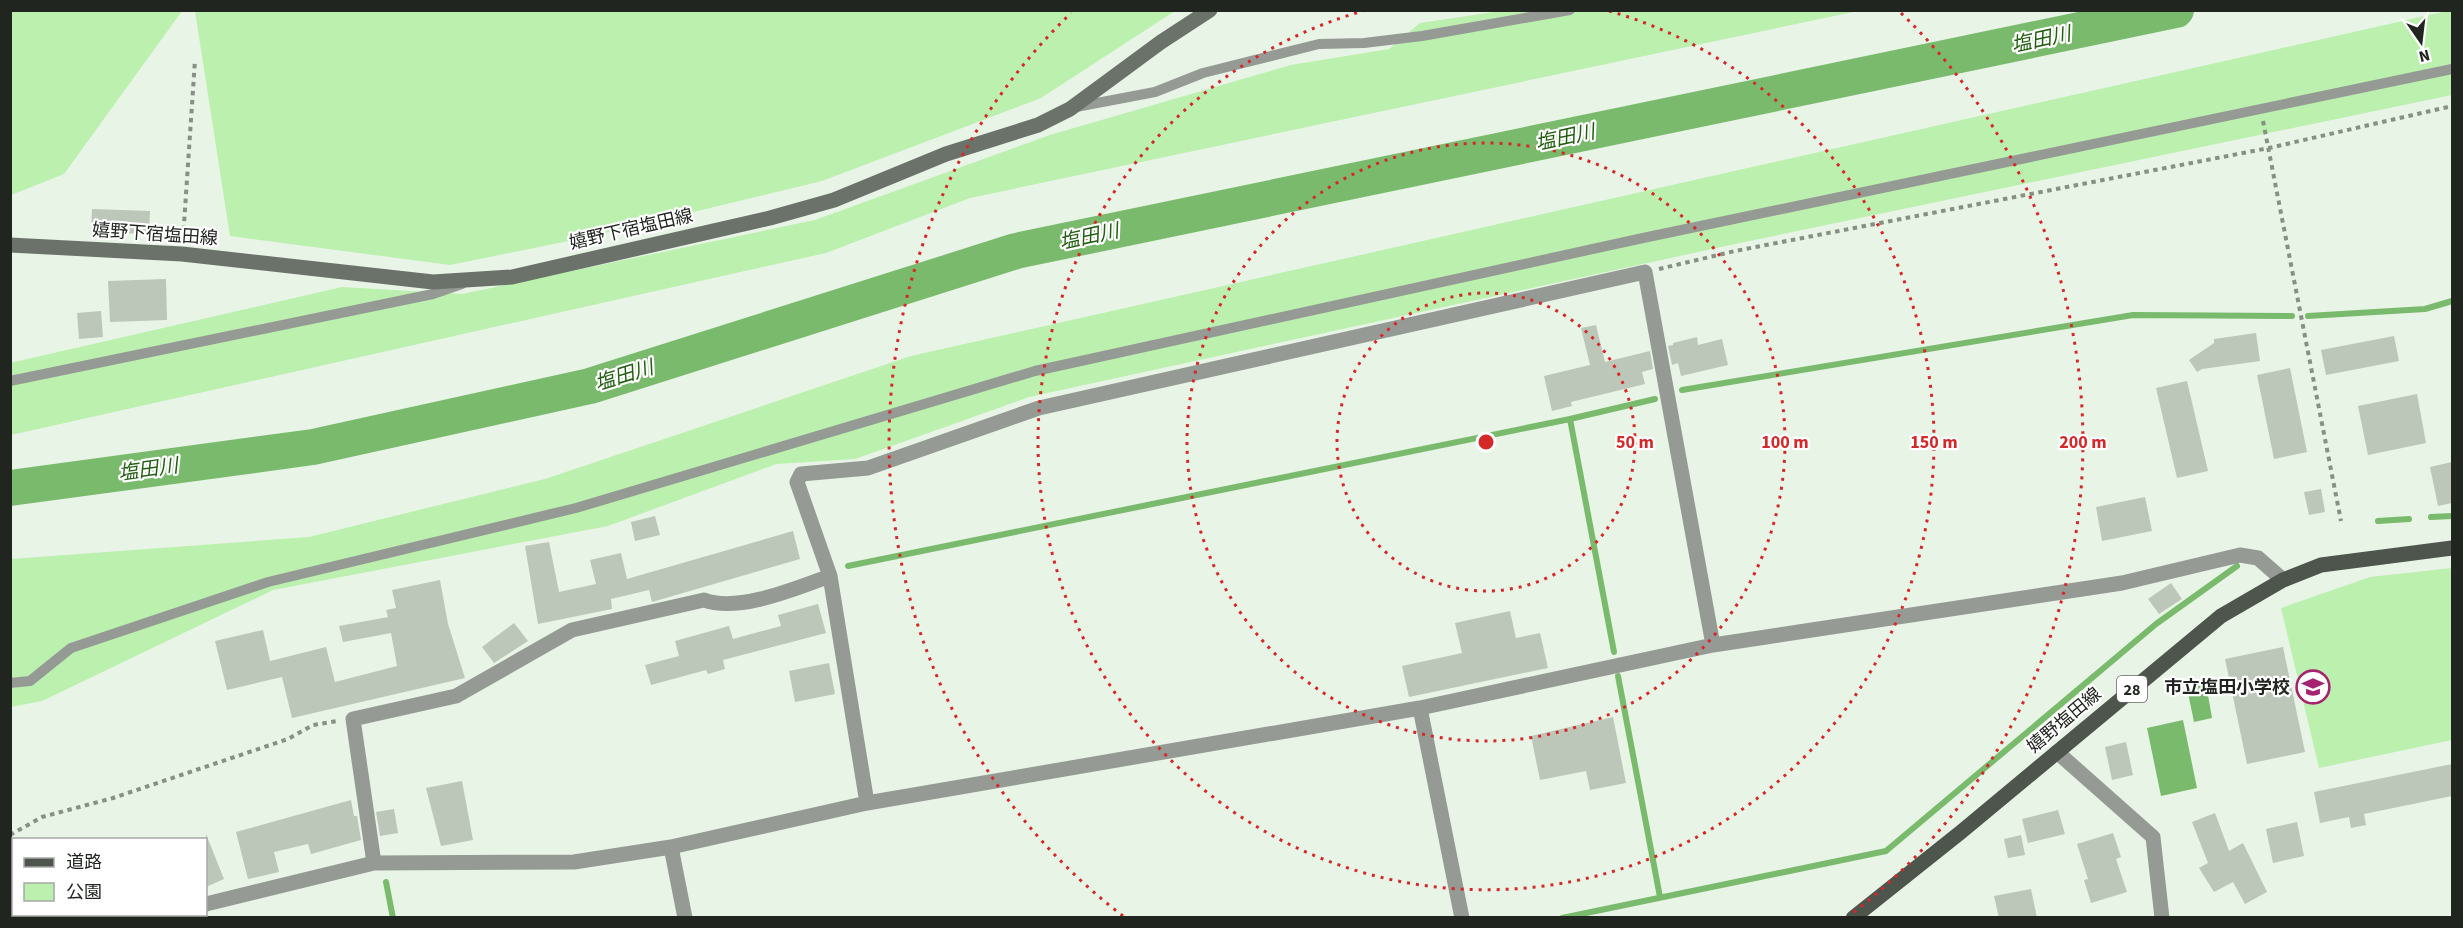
<svg xmlns="http://www.w3.org/2000/svg" width="2463" height="928" viewBox="0 0 2463 928" font-family="'Source Sans 3','Noto Sans JP',sans-serif">
	<style>
		.green { fill: #bbf0af }
		.water { fill: #7aba6c }
		.lines { fill: none; stroke-linecap: round; stroke-linejoin: round }
		.stream { stroke: #7aba6c; stroke-width: 6 }
		.river { stroke: #7aba6c; stroke-width: 36 }
		.building { fill: #bcc7b9 }
		.path { stroke: #889086; stroke-width: 4; stroke-dasharray: 4.5 4.5; stroke-linecap: butt }
		.lane { stroke: #969a95; stroke-width: 10 }
		.street { stroke: #969a95; stroke-width: 15 }
		.secondary { stroke: #6b726a; stroke-width: 15 }
		.primary { stroke: #4d554c; stroke-width: 15 }
		.ring { fill: none; stroke: #d62828; stroke-width: 3; stroke-dasharray: 3 6 }
		.labels { text-anchor: middle; stroke-width: 4.5; stroke-linejoin: round; paint-order: stroke }
		.shield { fill: #fff; stroke: #646663; stroke-width: 1.5 }
		.shield-label { font-size: 16px; font-weight: bold; fill: #212520 }
		.street-label { font-size: 18px; fill: #212520; stroke: #fff }
		.poi-label { font-size: 18px; font-weight: bold; fill: #212520; stroke: #fff; text-anchor: end }
		.water-label { font-size: 20px; font-style: italic; fill: #225f10; stroke: #fff }
		.centre { fill: #d62828; stroke: #fff; stroke-width: 3 }
		.ring-label { font-size: 18px; text-anchor: middle; font-weight: bold; fill: #d62828; stroke: #fff; stroke-width: 4.5; stroke-linejoin: round; paint-order: stroke }
	</style>
	<rect width="100%" height="100%" fill="#e8f4e6"/>
	<path class="green" d="M11 10 182 11 64 174 11 195Z
		M1507 10 1858 11 970 198 826 253 11 435 10 363 342 287 462 294 815 220 1050 135 1291 65 1389 49 1420 23Z
		M195 11V10L1175 11 1041 98 822 181 593 236 450 265 230 236Z
		M2447 11H2452V95L1735 244 1029 397 855 459 776 464 608 526 273 590 42 701 11 707V559L309 537 545 479 911 356Z
		M2452 568V740L2319 768 2281 608 2370 577Z"/>
	<path class="water" d="M2206 684 2212 718 2194 722 2187 688Z
		M2183 720 2197 788 2161 796 2147 728Z"/>
	<g class="lines">
		<path class="stream" d="M2308 316 2425 309 2452 301
			M1682 390 2133 315 2292 316
			M2431 517 2452 516
			M2378 521 2409 519
			M848 566 1570 419
			M1614 652 1570 419 1655 399
			M1618 676 1660 897
			M386 882 393 918
			M1562 918 1886 851 2156 624 2237 566"/>
		<path class="river" d="M10 488 313 447 590 386 1016 251 2176 10"/>
	</g>
	<path class="building" d="M92 209 150 211 149 234 91 232Z
		M166 279 167 320 110 322 108 281Z
		M101 311 103 337 79 339 77 313Z
		M1596 325 1605 362 1650 351 1653 369 1642 372 1645 384 1571 402 1572 406 1552 411 1544 376 1590 365 1581 328Z
		M2256 333 2260 361 2202 369 2197 372 2189 360 2214 343V339Z
		M2394 336 2399 361 2326 375 2321 350Z
		M1697 337 1698 345 1722 339 1728 365 1681 376 1678 363 1672 365 1668 346 1673 345V343Z
		M2290 368 2307 452 2274 459 2257 375Z
		M2187 381 2208 471 2177 478 2156 388Z
		M2417 394 2426 443 2368 455 2358 406Z
		M2452 462V503L2438 506 2430 467Z
		M2321 489 2325 512 2309 515 2304 492Z
		M2145 497 2152 531 2102 541 2096 507Z
		M655 516 660 535 635 541 631 522Z
		M793 531 800 559 652 602 649 590 611 599 612 609 538 624 525 546 549 542 559 592 596 584 590 560 621 553 627 579Z
		M440 580 448 624 465 678 292 718 282 677 227 690 215 641 263 630 270 661 326 647 335 682 397 666 391 633 343 642 339 626 388 617 386 610 396 608 392 590Z
		M2171 583 2182 599 2159 614 2148 599Z
		M818 604 826 633 723 660 725 669 708 674 706 670 651 685 645 665 679 656 675 641 729 626 733 639 781 626 778 615Z
		M1510 611 1516 638 1540 633 1548 668 1409 697 1402 666 1462 653 1455 623Z
		M514 623 528 641 494 663 482 647Z
		M2283 647 2305 752 2247 764 2225 659Z
		M829 663 835 694 795 702 789 671Z
		M1613 717 1626 783 1590 790 1586 771 1540 780 1531 736Z
		M2126 742 2133 775 2112 780 2105 747Z
		M2452 764V796L2364 814 2366 825 2351 828 2349 817 2320 823 2314 792Z
		M462 781 473 840 441 846 426 788Z
		M351 800 354 816H357L361 840 311 854 308 844 274 852 279 872 248 879 236 832Z
		M394 809 398 833 380 836 376 812Z
		M2058 810 2065 834 2028 843 2022 819Z
		M2215 813 2229 851 2243 843 2267 892 2245 904 2233 882 2214 892 2199 868 2208 863 2192 822Z
		M2297 822 2304 856 2273 863 2266 829Z
		M2113 833 2121 857 2116 859 2127 892 2091 903 2084 880 2088 879 2077 844Z
		M206 834 224 879 206 887Z
		M2021 835 2025 855 2008 858 2004 839Z
		M2031 889 2037 918H1999L1994 896Z"/>
	<g class="lines">
		<path class="path" d="M2263 121 2341 521
			M183 239 195 60
			M1659 269 1735 251 2269 148 2452 106
			M10 835 42 817 113 798 288 739 313 725 337 721"/>
		<path class="lane" d="M1076 107 1155 92 1203 73 1319 44 1364 43 1422 36 1570 10
			M10 381 433 294 462 284
			M10 683 30 681 71 648 268 582 576 508 1035 371 1643 238 2452 69"/>
		<path class="street" d="M1420 708 1462 918
			M2057 752 2153 837 2162 918
			M867 803 830 576 797 482 801 474 868 468 1039 408 1645 272 1713 645
			M671 847 685 918
			M374 863 353 719 456 696 572 630 704 600C738 613 797 588 830 576
			M206 904 374 863 574 862 671 847 867 803 1420 708 1713 645 2122 583 2240 555 2258 558 2283 580
			M126 918 147 914"/>
		<path class="secondary" d="M10 245 182 254 433 282 512 277 770 218 834 200 946 154 1038 125 1070 109 1161 42 1210 10"/>
		<path class="primary" d="M1853 918 1961 832 2221 616 2283 580 2321 565 2452 548"/>
	</g>
	<g class="ring">
		<circle cx="1486" cy="442" r="149"/>
		<circle cx="1486" cy="442" r="299"/>
		<path d="M1609 11A448 448 0 1 1 1363 11"/>
		<path d="M1123 916A597 597 0 0 1 1071 13M1901 13A597 597 0 0 1 1849 916"/>
	</g>
	<defs>
		<symbol id="school-ring" viewBox="-11 -11 22 22"><circle r="9.5" fill="#fff" stroke="#a62370" stroke-width="1.5"/><path d="M0-5L7-2L0 1L-7-2ZM-4 1L0 2.5L4 1V4Q0 6-4 4Z" fill="#a62370"/></symbol>
	</defs>
	<g fill-rule="evenodd">
		<use href="#school-ring" x="2294" y="668" width="38" height="38"/>
	</g>
	<g class="labels">
		<rect class="shield" x="2117" y="676" width="30" height="26" rx="4.5"/>
		<g class="shield-label">
			<text x="2132" y="695">28</text>
		</g>
		<g class="street-label">
			<text transform="translate(631 229) rotate(-13)" y="6">嬉野下宿塩田線</text>
			<text transform="translate(155 234) rotate(4)" y="6">嬉野下宿塩田線</text>
			<text transform="translate(2064 720) rotate(-40)" y="6">嬉野塩田線</text>
		</g>
		<g class="poi-label">
			<text x="2290" y="693">市立塩田小学校</text>
		</g>
		<g class="water-label">
			<text transform="translate(2041 39) rotate(-12)" y="7">塩田川</text>
			<text transform="translate(1565 137) rotate(-12)" y="7">塩田川</text>
			<text transform="translate(1089 236) rotate(-12)" y="7">塩田川</text>
			<text transform="translate(624 375) rotate(-17)" y="7">塩田川</text>
			<text transform="translate(148 469) rotate(-8)" y="7">塩田川</text>
		</g>
	</g>
	<circle cx="1486" cy="442" r="9" class="centre"/>
	<g class="ring-label">
		<text x="1635" y="448">50 m</text>
		<text x="1785" y="448">100 m</text>
		<text x="1934" y="448">150 m</text>
		<text x="2083" y="448">200 m</text>
	</g>
	<rect width="2463" height="928" fill="none" stroke="#212520" stroke-width="24"/>
	<rect x="12" y="838" width="195" height="78" fill="#ffffff" stroke="#a6a8a6" stroke-width="1.5"/>
	<rect x="24" y="858" width="30" height="9" fill="#4d554c" stroke="#a6a8a6" stroke-width="1.5"/>
	<text x="66" y="868" font-size="18" fill="#212520">道路</text>
	<rect x="24" y="883" width="30" height="18" fill="#bbf0af" stroke="#a6a8a6" stroke-width="1.5"/>
	<text x="66" y="898" font-size="18" fill="#212520">公園</text>
	<g transform="translate(2421 42) rotate(166)" stroke="#ffffff" stroke-width="4.5" paint-order="stroke">
	<path d="M0-4.5L10 22L0 15L-10 22Z" fill="#212520"/>
	<text y="-9" font-size="16" font-weight="bold" text-anchor="middle" fill="#212520">N</text>
	</g>
</svg>
